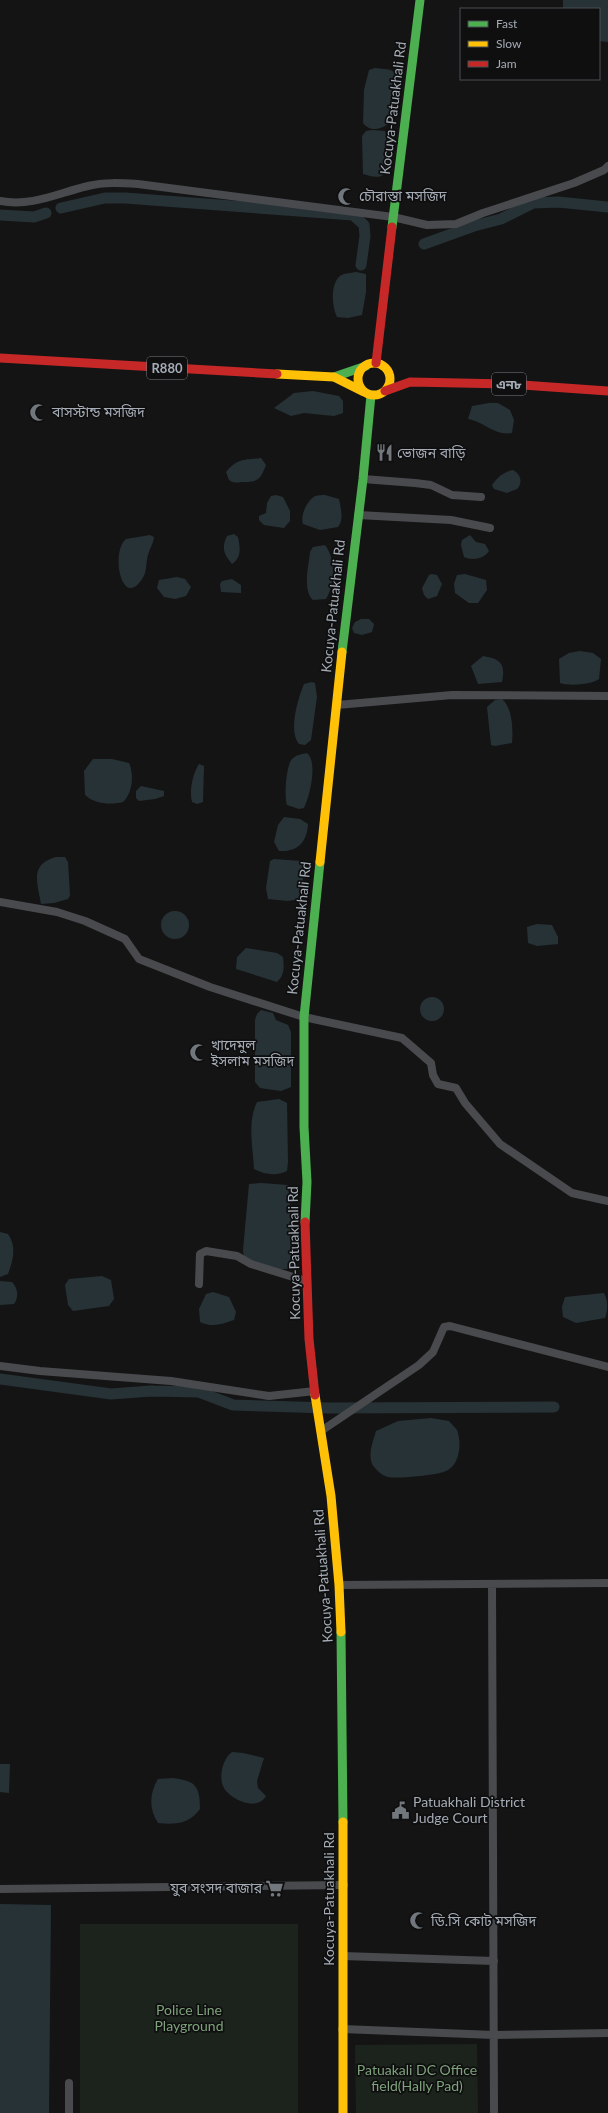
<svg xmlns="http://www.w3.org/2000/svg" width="608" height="2113" viewBox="0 0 608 2113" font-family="Lato,'Noto Sans Bengali',sans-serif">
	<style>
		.green { fill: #1c231d }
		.water { fill: #273237 }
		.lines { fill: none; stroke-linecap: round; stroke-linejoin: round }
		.canal { stroke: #273237; stroke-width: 11 }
		.street { stroke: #484a4d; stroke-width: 8 }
		.fast { stroke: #4caf50; stroke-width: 9 }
		.slow { stroke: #ffc107; stroke-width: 9 }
		.jam { stroke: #c62828; stroke-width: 9 }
		.labels { text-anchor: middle; stroke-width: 3.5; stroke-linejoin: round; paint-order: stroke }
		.shield { fill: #0f0f10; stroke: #787d84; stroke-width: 1 }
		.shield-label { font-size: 13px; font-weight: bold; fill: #a5acb6 }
		.street-label { font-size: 14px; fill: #a5acb6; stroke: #0f0f10 }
		.poi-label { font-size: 14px; fill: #a5acb6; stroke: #0f0f10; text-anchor: start }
		.park-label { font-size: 14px; fill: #7ea27b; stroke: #0f0f10 }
	</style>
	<rect width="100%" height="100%" fill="#141414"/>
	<path class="green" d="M80 1924H298V2113H80Z
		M477 2044 478 2113H356L355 2045Z"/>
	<path class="water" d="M563 0H608V42L599 41V9H563Z
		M375 68C380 69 389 68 394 72 402 77 400 107 396 114 390 126 373 136 363 123L364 90 369 70Z
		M372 130 385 131 388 150 389 169C382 180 374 177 363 174L362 136 366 131Z
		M356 272 366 274V292L362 315 348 318 337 317C332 307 330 284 340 276 344 273 351 273 356 272Z
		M313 391 339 396 343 401V413L334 416 304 413 291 416 274 408 294 393Z
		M489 403H498L510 410 514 420 512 433C494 436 485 422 468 419L472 406Z
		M261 458 266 465C260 481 257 482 241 482 237 483 233 483 229 480L226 472C238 458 244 460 261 458Z
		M513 470C521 474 523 483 517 489L507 493 494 489 492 485C498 477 503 472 513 470Z
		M276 495 283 497 290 511V521L284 528 264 525 259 520V516L266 513 267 503 271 496Z
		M325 495 339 499C341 509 344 519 338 527L320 530 303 524C300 515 307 501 315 496 318 495 322 495 325 495Z
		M234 534 238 537C240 548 242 557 232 564 224 554 221 549 227 536Z
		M150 535 154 537C153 544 151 546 149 552 145 561 148 571 142 579 122 610 110 552 126 539Z
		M470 535 476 542 485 544 489 551C484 559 472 561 464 557L461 545 462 540Z
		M325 545C336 559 335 584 326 599L313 600C302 590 309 565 310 552L313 547Z
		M432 574 437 575 442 584 437 596 428 599 424 595 422 588 429 575Z
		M465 574 486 580 487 590 478 603H469L455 593 454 584 457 575Z
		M177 577 185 579 191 587 186 596 175 599 164 597 157 588 159 580Z
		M232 579 241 585V593L221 592 220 584 222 581Z
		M361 619H369L374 624 372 632 362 635 354 633 352 628 355 622Z
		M580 651 593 653 601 659 599 679C591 685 569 686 560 683L559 659 569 653Z
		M483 656C500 659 506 663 502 682L478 684 471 666Z
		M312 682 315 683 317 697 311 740 305 745 299 744C288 731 298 698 304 684Z
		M502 699C513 708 513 731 512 743L495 746 491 745 487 707 495 700Z
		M307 753C318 762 310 796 304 808L299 809 287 805C284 796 286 766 292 759 296 755 302 754 307 753Z
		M93 759H112L129 763C134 774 133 793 123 802 111 805 94 804 85 795L84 771Z
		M199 764 204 766 203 802 197 804 192 802C189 790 193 773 199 764Z
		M141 786 164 791V796L155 799 139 801 136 798V791Z
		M284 817 300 819 308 824C307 843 297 852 279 851L274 842 278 825Z
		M56 857H65L68 862 70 895 68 899 54 903 41 904C37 882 30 864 56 857Z
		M274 859 301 861 304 867 301 899 288 901 268 899 266 888 270 861Z
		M161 925a14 14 0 1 1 28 0a14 14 0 1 1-28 0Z
		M537 924 552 925 558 937V944L537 946 528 943 527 927Z
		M246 948 277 953 283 957C284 967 285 975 277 982L236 969 237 957Z
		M420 1009a12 12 0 1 1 24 0a12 12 0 1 1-24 0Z
		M261 1010 273 1013 276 1020 288 1025 291 1032V1087L281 1091 260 1088 255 1082V1020L257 1014Z
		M279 1099 287 1103 288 1162 287 1171C276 1176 266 1175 254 1169 253 1147 247 1122 257 1102Z
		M261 1183 288 1185 295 1263 291 1269H274L244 1259 243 1250 249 1184Z
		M0 1232 8 1234C17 1247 13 1260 8 1274L0 1277Z
		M102 1276 111 1280 114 1299 109 1306 73 1311 68 1305 65 1285 69 1279Z
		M0 1281 12 1282C18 1288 19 1297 14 1304L0 1305Z
		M213 1292 229 1297 236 1312 234 1320C222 1324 213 1328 200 1322L199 1309 206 1294Z
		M604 1293C608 1300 608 1310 605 1318L576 1323 563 1317 562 1307 565 1297Z
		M431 1418 449 1421C451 1424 455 1427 457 1430 462 1443 460 1465 446 1471 439 1475 396 1479 388 1477 382 1476 375 1469 372 1464 368 1452 373 1442 376 1431L398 1421Z
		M232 1752 243 1753 264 1758 257 1781 258 1788 266 1796C257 1811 235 1801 226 1791 217 1781 222 1759 232 1752Z
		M0 1764H10L9 1793 0 1792Z
		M173 1778C195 1781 200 1785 200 1809 189 1824 175 1825 158 1823 149 1809 149 1794 158 1779Z
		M0 1904 51 1905 49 2113H0Z"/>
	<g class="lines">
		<path class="canal" d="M61 208 105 198H125L353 215 364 225 365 236 361 265
			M0 215 34 217 46 213
			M424 244 474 226 501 219 533 203 558 202 608 207
			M0 1379 111 1394 151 1391 199 1392 233 1405 329 1408 554 1407"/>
		<path class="street" d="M0 201C32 207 58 193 88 186 104 182 121 183 138 184L393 217 427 225 456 224 483 213 574 183 604 170 608 166
			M363 479 415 483 431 485 452 495 481 497
			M358 515 451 520 490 528
			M337 705 452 695 608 696
			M0 902 57 912 85 921 125 939 139 959 210 987 304 1017 402 1038 431 1063 433 1075 438 1084 456 1088 465 1103 500 1144 572 1193 608 1201
			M199 1284 200 1254 206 1251 237 1256 251 1264 306 1281
			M0 1366 40 1371 171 1381 269 1396 315 1391
			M321 1431 419 1365 433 1352 444 1327 450 1326 608 1367
			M492 1584 494 2113
			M339 1585 608 1583
			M0 1889 344 1885
			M343 1956 494 1961
			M342 2029 494 2035 608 2033
			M69 2113V2083"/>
		<path class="fast" d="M392 227 420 0
			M334 377 366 366
			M342 652 363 479 371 395
			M305 1222 307 1182 304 1127V1017L320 862
			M341 1632 343 1822"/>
		<path class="slow" d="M358 379a16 16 0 1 1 32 0a16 16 0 1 1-32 0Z
			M277 374 334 377 364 392
			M320 862 342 652
			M315 1395 331 1496 339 1585 341 1632
			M343 2113V1822"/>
		<path class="jam" d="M0 358 277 374
			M376 363 392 227
			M385 391 410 382 508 384 608 391
			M305 1222 309 1339 315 1395"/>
	</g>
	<defs>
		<symbol id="mosque-bare" viewBox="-9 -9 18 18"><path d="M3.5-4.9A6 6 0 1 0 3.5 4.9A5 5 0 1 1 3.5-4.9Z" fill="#72777d" stroke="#0f0f10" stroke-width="2.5" paint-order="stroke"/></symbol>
		<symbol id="restaurant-bare" viewBox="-9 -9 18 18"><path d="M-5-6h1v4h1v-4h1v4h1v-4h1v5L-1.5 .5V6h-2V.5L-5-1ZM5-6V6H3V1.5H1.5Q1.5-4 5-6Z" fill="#72777d" stroke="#0f0f10" stroke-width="2.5" paint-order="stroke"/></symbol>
		<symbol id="civic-bare" viewBox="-9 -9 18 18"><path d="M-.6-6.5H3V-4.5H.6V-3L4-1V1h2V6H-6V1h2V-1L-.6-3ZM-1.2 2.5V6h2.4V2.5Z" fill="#72777d" stroke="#0f0f10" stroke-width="2.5" paint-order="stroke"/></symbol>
		<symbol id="supermarket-bare" viewBox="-9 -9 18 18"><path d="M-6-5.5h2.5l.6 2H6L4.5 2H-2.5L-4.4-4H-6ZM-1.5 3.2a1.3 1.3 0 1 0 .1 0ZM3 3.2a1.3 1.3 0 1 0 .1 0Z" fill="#72777d" stroke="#0f0f10" stroke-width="2.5" paint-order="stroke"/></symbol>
	</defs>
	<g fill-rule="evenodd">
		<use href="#mosque-bare" x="334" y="184" width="25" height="25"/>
		<use href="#mosque-bare" x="26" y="400" width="25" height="25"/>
		<use href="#restaurant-bare" x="372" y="440" width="25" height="25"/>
		<use href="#mosque-bare" x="186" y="1040" width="25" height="25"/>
		<use href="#civic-bare" x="388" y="1798" width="25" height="25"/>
		<use href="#supermarket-bare" x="262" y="1876" width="25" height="25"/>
		<use href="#mosque-bare" x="406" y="1908" width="25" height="25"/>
	</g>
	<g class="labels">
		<g class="shield">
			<rect x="147" y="357" width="40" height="22" rx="3"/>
			<rect x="492" y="373" width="34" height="22" rx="3"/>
		</g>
		<g class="shield-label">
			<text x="167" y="373">R880</text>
			<text x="509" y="389">এন৮</text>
		</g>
		<g class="street-label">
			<text transform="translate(393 108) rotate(-83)" y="5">Kocuya-Patuakhali Rd</text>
			<text transform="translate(333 606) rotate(-84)" y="5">Kocuya-Patuakhali Rd</text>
			<text transform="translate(299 928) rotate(-84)" y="5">Kocuya-Patuakhali Rd</text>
			<text transform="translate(294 1253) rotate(-91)" y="5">Kocuya-Patuakhali Rd</text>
			<text transform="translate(323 1576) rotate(-94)" y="5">Kocuya-Patuakhali Rd</text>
			<text transform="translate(329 1899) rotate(-90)" y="5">Kocuya-Patuakhali Rd</text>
		</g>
		<g class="poi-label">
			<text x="359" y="201">চৌরাস্তা মসজিদ</text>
			<text x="52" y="417">বাসস্টান্ড মসজিদ</text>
			<text x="397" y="458">ভোজন বাড়ি</text>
			<text x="211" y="1050">খাদেমুল<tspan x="211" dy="16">ইসলাম মসজিদ</tspan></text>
			<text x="413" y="1807">Patuakhali District<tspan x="413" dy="16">Judge Court</tspan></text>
			<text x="262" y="1893" text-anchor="end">যুব সংসদ বাজার</text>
			<text x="431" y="1926">ডি.সি কোট মসজিদ</text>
		</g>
		<g class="park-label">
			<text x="189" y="2015">Police Line<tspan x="189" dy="16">Playground</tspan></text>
			<text x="417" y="2075">Patuakali DC Office<tspan x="417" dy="16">field(Hally Pad)</tspan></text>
		</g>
	</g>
	<rect x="460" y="8" width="140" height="72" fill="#0f0f10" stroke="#4b4e52"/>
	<rect x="468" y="21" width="20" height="6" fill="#4caf50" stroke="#4b4e52"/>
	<text x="496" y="28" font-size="12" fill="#a5acb6">Fast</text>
	<rect x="468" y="41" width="20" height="6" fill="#ffc107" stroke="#4b4e52"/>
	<text x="496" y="48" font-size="12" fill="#a5acb6">Slow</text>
	<rect x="468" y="61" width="20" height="6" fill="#c62828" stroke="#4b4e52"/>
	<text x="496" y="68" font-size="12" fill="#a5acb6">Jam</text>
</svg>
